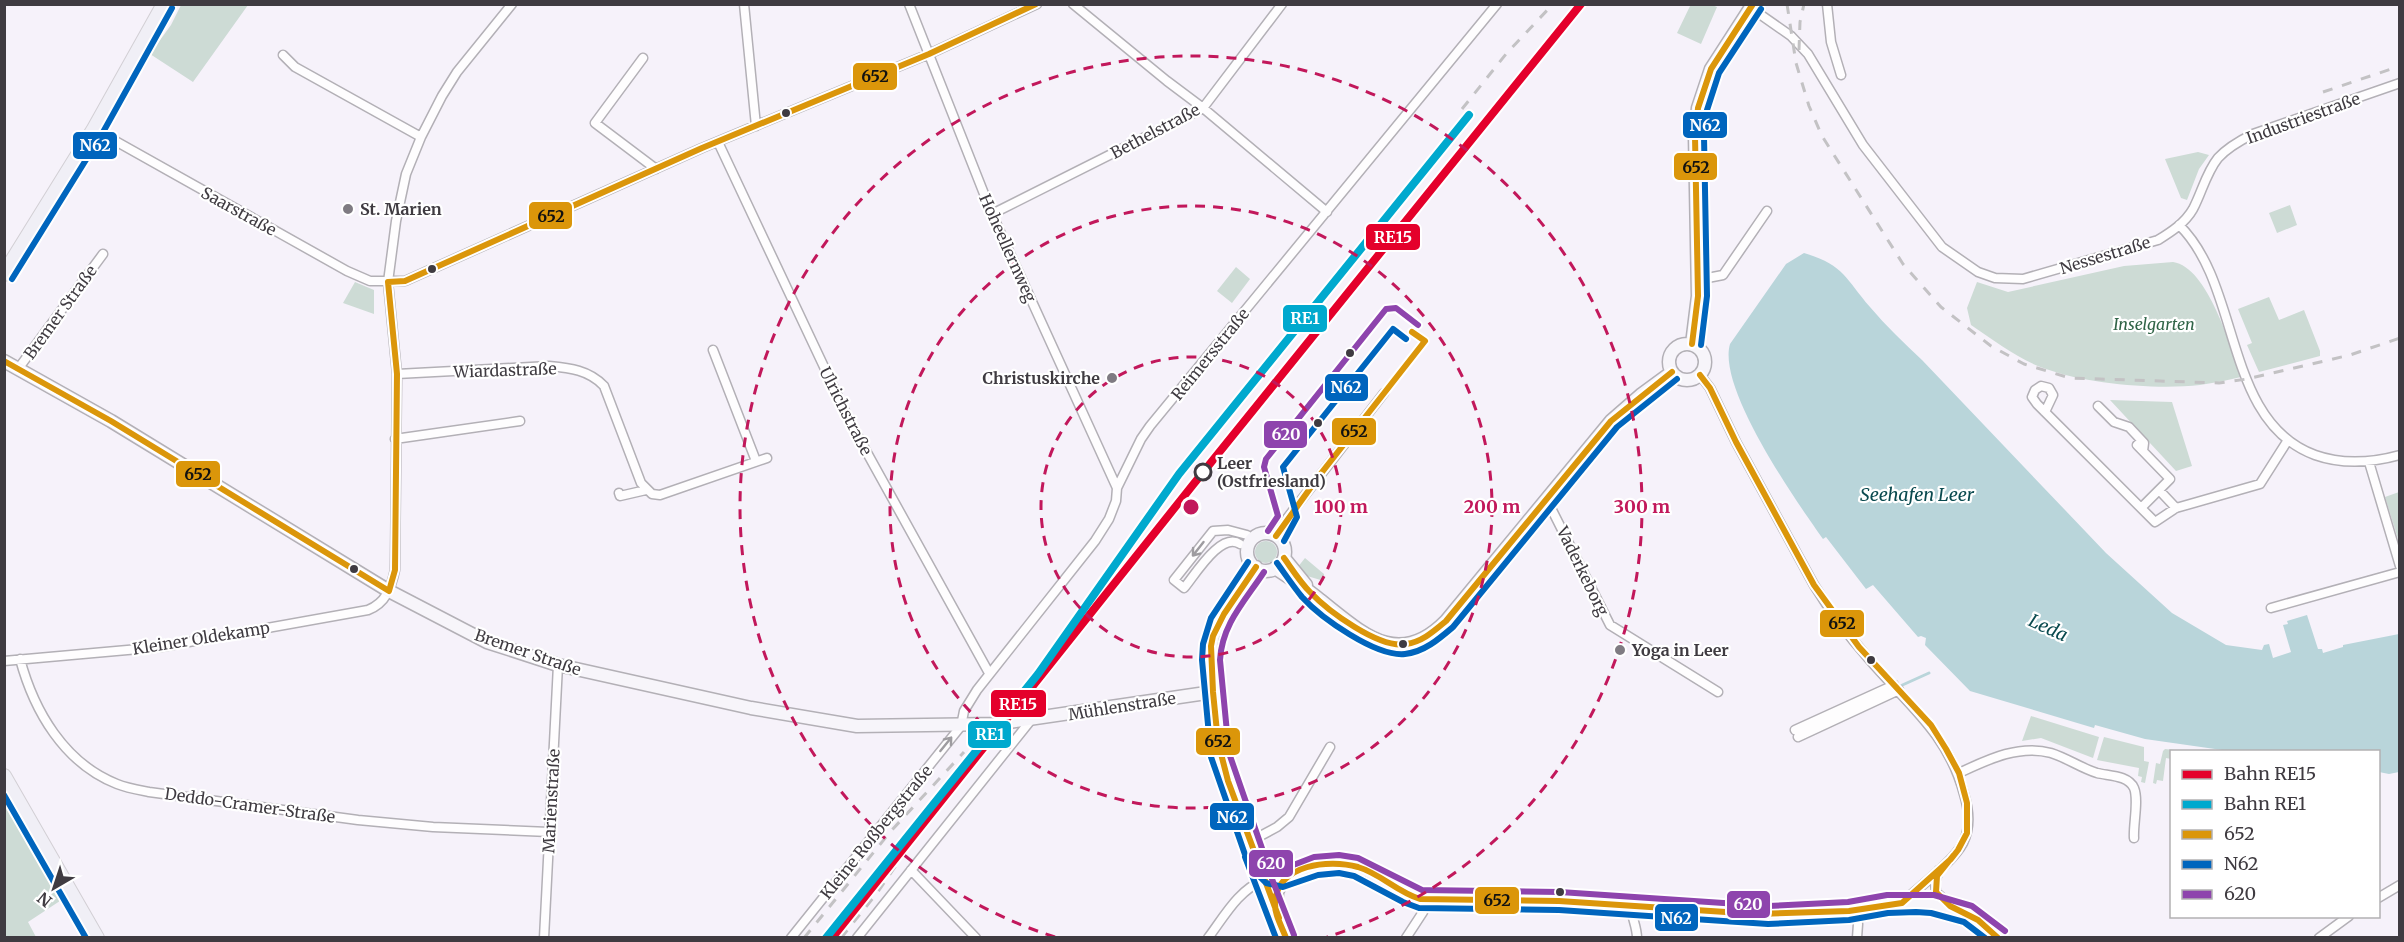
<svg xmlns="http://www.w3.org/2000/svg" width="2404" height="942" viewBox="0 0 2404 942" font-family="Merriweather,serif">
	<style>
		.green { fill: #cddbd5 }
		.water { fill: #b9d5da }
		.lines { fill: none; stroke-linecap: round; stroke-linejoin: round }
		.stream { stroke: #b9d5da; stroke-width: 3 }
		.minor-casing { stroke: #b3b0b6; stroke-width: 11 }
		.secondary-casing { stroke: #b3b0b6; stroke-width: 15 }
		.primary-casing { stroke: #d2cfd4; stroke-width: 16 }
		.minor { stroke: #fefdfe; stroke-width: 8 }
		.secondary { stroke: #f7f5fa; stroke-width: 12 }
		.primary { stroke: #f0eff6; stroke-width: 14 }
		.rail { stroke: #c3c2c4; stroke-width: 3; stroke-dasharray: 10 10; stroke-linecap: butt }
		.bus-1-casing { stroke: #fff; stroke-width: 10 }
		.bus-2-casing { stroke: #fff; stroke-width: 10 }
		.bus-3-casing { stroke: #fff; stroke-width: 10 }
		.bus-1 { stroke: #db960a; stroke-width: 6 }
		.bus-2 { stroke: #0065bd; stroke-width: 6 }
		.bus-3 { stroke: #8e44ad; stroke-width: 6 }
		.rail-1-casing { stroke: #fff; stroke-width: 12 }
		.rail-2-casing { stroke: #fff; stroke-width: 12 }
		.rail-1 { stroke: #e4002b; stroke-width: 8 }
		.rail-2 { stroke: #00a9ce; stroke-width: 8 }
		.oneway { stroke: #9e9ca0 }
		.ring { fill: none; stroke: #c2185b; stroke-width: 3; stroke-dasharray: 10 8 }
		.bus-dot { fill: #3f3b41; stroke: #fff; stroke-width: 2 }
		.poi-dot { fill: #7f7b82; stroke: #fff; stroke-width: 2 }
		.stop-dot { fill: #fff; stroke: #3f3b41; stroke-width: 3 }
		.labels { text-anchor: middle; stroke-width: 4.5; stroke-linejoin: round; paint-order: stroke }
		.street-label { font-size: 16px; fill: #3f3b41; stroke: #fff }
		.poi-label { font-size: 16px; font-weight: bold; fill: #3f3b41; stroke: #fff; text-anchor: start }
		.park-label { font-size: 16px; font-style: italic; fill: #306447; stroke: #fff }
		.stop-label { font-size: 16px; font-weight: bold; fill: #3f3b41; stroke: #fff; text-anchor: start }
		.water-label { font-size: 18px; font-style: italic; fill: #0a4a4f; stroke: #fff }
		.centre { fill: #c2185b; stroke: #fff; stroke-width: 3 }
		.ring-label { font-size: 18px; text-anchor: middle; font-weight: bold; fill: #c2185b; stroke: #fff; stroke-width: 4.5; stroke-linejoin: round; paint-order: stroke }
		.line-badge { stroke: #fff; stroke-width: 2 }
		.badge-label { font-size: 16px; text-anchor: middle; font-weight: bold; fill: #fff }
		.pale-badge-label { font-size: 16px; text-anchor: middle; font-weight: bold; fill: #111 }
	</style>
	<rect width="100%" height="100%" fill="#f6f2fa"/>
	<path class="green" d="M1691 4 1712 5 1717 7 1701 44 1677 33Z
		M181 5H248L193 82 150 54 171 25Z
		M2198 152 2209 155 2199 169 2187 200 2181 198 2165 159Z
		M2290 205 2297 225 2277 233 2269 213Z
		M2173 262C2208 267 2231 348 2241 377 2228 380 2214 383 2200 385 2157 390 2088 384 2046 369 2019 360 1995 341 1971 325L1967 308 1977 282 2008 292 2124 266Z
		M1236 267 1250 279 1232 303 1217 291Z
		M355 282 374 290V314L343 303Z
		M2269 297 2279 320 2304 310 2320 351V356L2259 372 2247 345 2252 343 2238 309Z
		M2110 400 2172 402 2192 466 2176 471Z
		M2399 492H2400L2399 542 2385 497Z
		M1255 552a11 11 0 1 1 22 0a11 11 0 1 1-22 0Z
		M1305 558 1324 574V581L1307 576 1297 568Z
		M2031 716 2099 737 2093 758 2041 738 2022 741Z
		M2104 737 2144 747V761L2149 762 2145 783 2141 782 2142 777 2138 776 2139 768 2097 760Z
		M2165 749 2184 751 2172 752 2171 759 2166 758 2163 781 2157 780 2156 784 2153 783 2156 763 2160 764 2163 751Z
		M4 785 66 897 28 922 36 937H5Z"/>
	<path class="water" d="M1804 253C1844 265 1845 278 1870 307 1886 326 1904 343 1922 360L2106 553 2172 613 2226 645 2262 650 2264 645 2269 644 2273 658 2291 652 2283 625 2288 624 2287 621 2307 615 2318 649H2322L2323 653 2343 647V645L2399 634V772L2389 774 2379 772 2378 752 2229 751 2145 739 2095 725 2094 728 1970 691 1925 645 1926 638 1921 636 1918 637 1873 585 1866 589 1826 537 1823 539C1796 501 1717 388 1730 344L1786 264Z"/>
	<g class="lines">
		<path class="stream" d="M1898 687 1929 673"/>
		<defs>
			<path id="minor" d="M744 4 756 126
				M909 4 992 214 1117 488
				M1073 4 1167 81 1203 108 1327 212
				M1827 4 1831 42 1841 75
				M1751 8 1791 36 1808 54 1863 145 1942 247 1978 272 1995 278 2023 279 2158 240C2171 232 2185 223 2193 209 2202 192 2206 173 2218 158 2228 147 2241 140 2253 134L2400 83
				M283 55 295 67 421 137
				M643 58 595 123 656 169
				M94 129 347 271 370 281H405L702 148 929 54 1037 4
				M718 142 850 422 989 673
				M992 214 1203 108 1282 4
				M2179 225C2242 286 2223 421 2315 455 2343 465 2371 463 2400 455
				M1697 280 1723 275 1767 211
				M713 350 756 461
				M18 369 103 254
				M397 374 549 366C570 368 589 370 604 386L641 483 652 494 660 495 767 458
				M1700 375 1710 388 1736 442 1814 585C1830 611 1848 635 1868 658 1907 704 1948 733 1964 794 1969 810 1971 827 1963 843 1953 862 1919 887 1902 903
				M2098 406 2114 422 2129 427 2144 443 2143 451
				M2045 412 2053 395 2049 388 2041 386 2035 390 2032 397 2037 404 2155 522 2176 508 2260 484 2288 440
				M395 439 520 421
				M2137 445 2170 479 2159 490
				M2369 462 2400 566
				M619 493 620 496 646 490
				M1544 501 1552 510 1610 625 1718 692
				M2141 508 2159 490 2176 508
				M1276 536 1288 517 1384 393
				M1240 544C1221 531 1195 575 1184 588L1174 580 1213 531 1228 530 1247 535
				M2271 608 2400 572
				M20 659C34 711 64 763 117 784 127 788 139 790 149 792L358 820 433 827 549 832
				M4 661 161 647 368 610C386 603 391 588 395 570L397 374 388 282 396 221 406 174 421 137 442 96 457 72 512 4
				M1795 730 1894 685
				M1798 737 1899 690
				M1959 773C1987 760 2019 744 2051 753 2067 758 2081 768 2097 773 2109 776 2128 775 2134 788 2139 800 2133 825 2134 838
				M1249 842 1277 827 1289 817 1330 747
				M911 870 976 938
				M1939 870 1935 882 1936 892 1951 906
				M2378 898 2400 885
				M1631 905C1631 917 1637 926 1637 938
				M1855 910 1858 924 1857 938
				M544 938 558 665
				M791 938 961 726 964 711 977 690 1095 541 1109 519 1116 501 1117 488 1141 439 1150 426 1497 4
				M857 938 1031 720
				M1208 938C1224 917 1238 890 1264 880
				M1406 938 1423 912
				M2319 938 2349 916"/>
			<path id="secondary" d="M1669 362a18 18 0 1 1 36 0a18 18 0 1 1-36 0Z
				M1692 344 1698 296 1695 136 1698 108 1711 69 1753 4
				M4 361 111 421 389 591 487 642 558 665 751 708 857 726 995 724 1213 692
				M1247 552a19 19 0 1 1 38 0a19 19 0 1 1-38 0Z
				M1284 558 1306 585
				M1256 567 1224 614 1213 636 1211 646 1213 692 1218 742 1228 781 1286 938
				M1275 568C1290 578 1306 588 1320 600 1362 633 1398 670 1446 621L1611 421 1642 394 1672 372
				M1276 910 1277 892 1284 878 1305 868 1339 864 1368 871 1407 894 1420 899 1559 901 1756 914 1849 911 1894 903 1933 904 1968 914 1986 926 1999 938"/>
			<path id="primary" d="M4 274 94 129 164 4
				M4 776 97 938"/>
		</defs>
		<use href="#minor" class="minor-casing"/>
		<use href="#secondary" class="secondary-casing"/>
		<use href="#primary" class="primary-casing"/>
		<use href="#minor" class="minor"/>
		<use href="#secondary" class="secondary"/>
		<use href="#primary" class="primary"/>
		<path class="rail" d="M1787 4 1796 63 1809 106 1822 136 1903 264 1941 307 1991 346 2024 364 2070 378 2219 383 2247 379 2350 355 2400 338
			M1799 50 1800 22 1804 4
			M2323 92 2400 66
			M1462 109 1506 54 1553 4
			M804 938 891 831 964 752
			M841 938 877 893 932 813"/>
		<defs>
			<path id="bus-1" d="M388 282 405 281 702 148 929 54 1036 4
				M388 282 397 374 395 570 389 591
				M1692 344 1698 296 1695 136 1698 108 1711 69 1753 4
				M4 361 111 421 389 591
				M1276 536 1319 476 1425 341 1412 332
				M1284 558C1292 569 1300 582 1310 592 1328 611 1379 649 1406 644 1422 642 1434 631 1446 621L1611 421 1672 372
				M1256 567 1224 614 1213 636 1211 646 1213 692 1218 742 1228 781 1279 918
				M1953 856 1937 876 1936 892 1950 906 1978 920 1998 938
				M1286 938C1282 927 1274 914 1275 902 1278 864 1329 859 1358 867 1381 874 1397 892 1420 899L1559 901 1756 914 1849 911 1902 903 1951 859 1958 850 1967 833V803L1959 773 1946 749 1931 725 1859 647 1814 585 1736 442 1710 388 1700 375"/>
			<path id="bus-2" d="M12 279 102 134 172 8
				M1701 345 1707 296 1704 136 1707 110 1719 73 1761 9
				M1284 541 1297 517 1283 467 1393 329 1406 339
				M1248 562 1211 618 1203 644 1202 660 1211 757 1249 866 1266 883 1283 887 1318 875 1339 873 1354 876 1403 902 1419 908 1559 910 1768 924 1849 920 1888 913 1916 912 1931 913 1964 922 1985 938
				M1277 563C1285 574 1293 586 1302 597 1321 618 1376 657 1405 654 1424 652 1439 639 1453 627L1617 427 1677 379
				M4 795 86 938
				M1245 857 1276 938"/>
			<path id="bus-3" d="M1268 531 1278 516 1264 467 1266 459 1386 309 1396 308 1418 325
				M1264 572C1245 601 1222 624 1220 660L1229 753 1265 857 1275 867 1283 869 1314 857 1339 855 1358 858 1422 890 1560 892 1768 906 1848 902 1887 895H1934L1972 906 2005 931
				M1261 851 1294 935"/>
		</defs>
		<use href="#bus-1" class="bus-1-casing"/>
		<use href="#bus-2" class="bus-2-casing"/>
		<use href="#bus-3" class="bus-3-casing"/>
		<use href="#bus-1" class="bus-1"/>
		<use href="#bus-2" class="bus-2"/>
		<use href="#bus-3" class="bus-3"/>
		<defs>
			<path id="rail-1" d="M832 938 1192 486 1581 4"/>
			<path id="rail-2" d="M826 938 1038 674 1179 474 1469 115"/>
		</defs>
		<use href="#rail-1" class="rail-1-casing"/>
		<use href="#rail-2" class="rail-2-casing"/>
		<use href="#rail-1" class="rail-1"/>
		<use href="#rail-2" class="rail-2"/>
	</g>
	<defs><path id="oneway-shaft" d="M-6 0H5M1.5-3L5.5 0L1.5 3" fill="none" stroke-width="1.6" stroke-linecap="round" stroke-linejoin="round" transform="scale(1.5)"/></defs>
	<g class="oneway">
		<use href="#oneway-shaft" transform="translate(1198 549) rotate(128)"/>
		<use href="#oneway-shaft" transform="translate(946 744) rotate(-51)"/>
	</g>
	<g class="ring">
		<circle cx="1191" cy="507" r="150"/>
		<circle cx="1191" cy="507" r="301"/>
		<path d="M1055 937A451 451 0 1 1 1327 937"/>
	</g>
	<g class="bus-dot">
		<circle cx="786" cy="113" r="5"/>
		<circle cx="432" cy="269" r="5"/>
		<circle cx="1350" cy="353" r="5"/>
		<circle cx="1318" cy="423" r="5"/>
		<circle cx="354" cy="569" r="5"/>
		<circle cx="1403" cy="644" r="5"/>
		<circle cx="1871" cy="660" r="5"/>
		<circle cx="1560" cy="892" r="5"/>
	</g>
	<g class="poi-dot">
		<circle cx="348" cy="209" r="6"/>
		<circle cx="1112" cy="378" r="6"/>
		<circle cx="1620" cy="650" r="6"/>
	</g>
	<circle class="stop-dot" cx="1203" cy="472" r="8"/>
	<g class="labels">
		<g class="street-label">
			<text transform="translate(2303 118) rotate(-20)" y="6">Industriestraße</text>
			<text transform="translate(1155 131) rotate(-28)" y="6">Bethelstraße</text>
			<text transform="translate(239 211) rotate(29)" y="6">Saarstraße</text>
			<text transform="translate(1008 248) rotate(66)" y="6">Hoheellernweg</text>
			<text transform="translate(2105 255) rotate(-17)" y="6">Nessestraße</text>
			<text transform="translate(60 312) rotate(-54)" y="6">Bremer Straße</text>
			<text transform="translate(1210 354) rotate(-51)" y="6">Reimersstraße</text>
			<text transform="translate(505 370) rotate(-2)" y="6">Wiardastraße</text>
			<text transform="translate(846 411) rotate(63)" y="6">Ulrichstraße</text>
			<text transform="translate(1583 571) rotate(64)" y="6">Vaderkeborg</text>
			<text transform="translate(201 638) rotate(-9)" y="6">Kleiner Oldekamp</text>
			<text transform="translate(528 652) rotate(19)" y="6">Bremer Straße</text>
			<text transform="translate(1122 706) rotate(-9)" y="6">Mühlenstraße</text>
			<text transform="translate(551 801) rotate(-87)" y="6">Marienstraße</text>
			<text transform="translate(250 805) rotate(8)" y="6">Deddo-Cramer-Straße</text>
			<text transform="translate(876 832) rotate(-51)" y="6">Kleine Roßbergstraße</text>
		</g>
		<g class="poi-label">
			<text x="360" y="215">St. Marien</text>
			<text x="1100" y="384" text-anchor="end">Christuskirche</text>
			<text x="1632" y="656">Yoga in Leer</text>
		</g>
		<g class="park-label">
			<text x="2154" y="330">Inselgarten</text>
		</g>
		<g class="stop-label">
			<text x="1217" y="469">Leer<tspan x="1217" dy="18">(Ostfriesland)</tspan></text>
		</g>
		<g class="water-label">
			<text x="1917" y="501">Seehafen Leer</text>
			<text transform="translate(2048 628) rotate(25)" y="6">Leda</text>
		</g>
	</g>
	<circle cx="1191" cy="507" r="9" class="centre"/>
	<g class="ring-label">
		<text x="1341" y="513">100 m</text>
		<text x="1492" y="513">200 m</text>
		<text x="1642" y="513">300 m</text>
	</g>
	<g class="line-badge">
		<rect x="852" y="62" width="46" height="29" rx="6" fill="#db960a"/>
		<rect x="1682" y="111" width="46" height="28" rx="6" fill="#0065bd"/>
		<rect x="72" y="131" width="46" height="29" rx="6" fill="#0065bd"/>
		<rect x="1673" y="152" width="45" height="29" rx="6" fill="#db960a"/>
		<rect x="528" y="201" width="45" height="29" rx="6" fill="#db960a"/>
		<rect x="1365" y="223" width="56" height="28" rx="6" fill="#e4002b"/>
		<rect x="1282" y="304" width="46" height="29" rx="6" fill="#00a9ce"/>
		<rect x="1324" y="373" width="45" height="29" rx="6" fill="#0065bd"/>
		<rect x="1331" y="417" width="46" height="29" rx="6" fill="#db960a"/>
		<rect x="1263" y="420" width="45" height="29" rx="6" fill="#8e44ad"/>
		<rect x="175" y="460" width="46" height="28" rx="6" fill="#db960a"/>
		<rect x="1819" y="609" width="46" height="29" rx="6" fill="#db960a"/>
		<rect x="990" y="689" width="57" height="29" rx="6" fill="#e4002b"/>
		<rect x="967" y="720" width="45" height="29" rx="6" fill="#00a9ce"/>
		<rect x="1195" y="727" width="46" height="29" rx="6" fill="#db960a"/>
		<rect x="1209" y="802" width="46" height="29" rx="6" fill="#0065bd"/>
		<rect x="1248" y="849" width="46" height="29" rx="6" fill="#8e44ad"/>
		<rect x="1474" y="886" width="46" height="29" rx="6" fill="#db960a"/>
		<rect x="1726" y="890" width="45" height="29" rx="6" fill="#8e44ad"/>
		<rect x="1654" y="903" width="45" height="29" rx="6" fill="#0065bd"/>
	</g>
	<g class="badge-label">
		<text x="1705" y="131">N62</text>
		<text x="95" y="151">N62</text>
		<text x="1393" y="243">RE15</text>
		<text x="1305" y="324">RE1</text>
		<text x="1346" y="393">N62</text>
		<text x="1286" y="440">620</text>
		<text x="1018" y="710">RE15</text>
		<text x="990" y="740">RE1</text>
		<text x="1232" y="823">N62</text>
		<text x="1271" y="869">620</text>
		<text x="1748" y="910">620</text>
		<text x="1676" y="924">N62</text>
	</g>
	<g class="pale-badge-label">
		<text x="875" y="82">652</text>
		<text x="1696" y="173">652</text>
		<text x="551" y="222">652</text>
		<text x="1354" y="437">652</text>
		<text x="198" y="480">652</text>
		<text x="1842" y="629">652</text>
		<text x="1218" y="747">652</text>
		<text x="1497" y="906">652</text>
	</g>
	<rect width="2404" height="942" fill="none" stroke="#3f3b41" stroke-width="12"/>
	<rect x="2170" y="750" width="210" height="168" fill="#ffffff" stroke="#b2b1b3" stroke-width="1.5"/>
	<rect x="2182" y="770" width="30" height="9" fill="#e4002b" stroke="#b2b1b3" stroke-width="1.5"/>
	<text x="2224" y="780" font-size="18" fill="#3f3b41">Bahn RE15</text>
	<rect x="2182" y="800" width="30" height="9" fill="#00a9ce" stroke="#b2b1b3" stroke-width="1.5"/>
	<text x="2224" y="810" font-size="18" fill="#3f3b41">Bahn RE1</text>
	<rect x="2182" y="830" width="30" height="9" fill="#db960a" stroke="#b2b1b3" stroke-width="1.5"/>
	<text x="2224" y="840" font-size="18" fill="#3f3b41">652</text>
	<rect x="2182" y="860" width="30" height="9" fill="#0065bd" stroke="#b2b1b3" stroke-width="1.5"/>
	<text x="2224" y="870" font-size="18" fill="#3f3b41">N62</text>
	<rect x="2182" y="890" width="30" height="9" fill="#8e44ad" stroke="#b2b1b3" stroke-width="1.5"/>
	<text x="2224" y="900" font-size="18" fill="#3f3b41">620</text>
	<g transform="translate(54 888) rotate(219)" stroke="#ffffff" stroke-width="4.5" paint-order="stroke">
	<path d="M0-4.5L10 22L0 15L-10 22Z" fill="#3f3b41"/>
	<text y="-9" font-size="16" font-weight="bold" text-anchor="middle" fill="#3f3b41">N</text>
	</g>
</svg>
